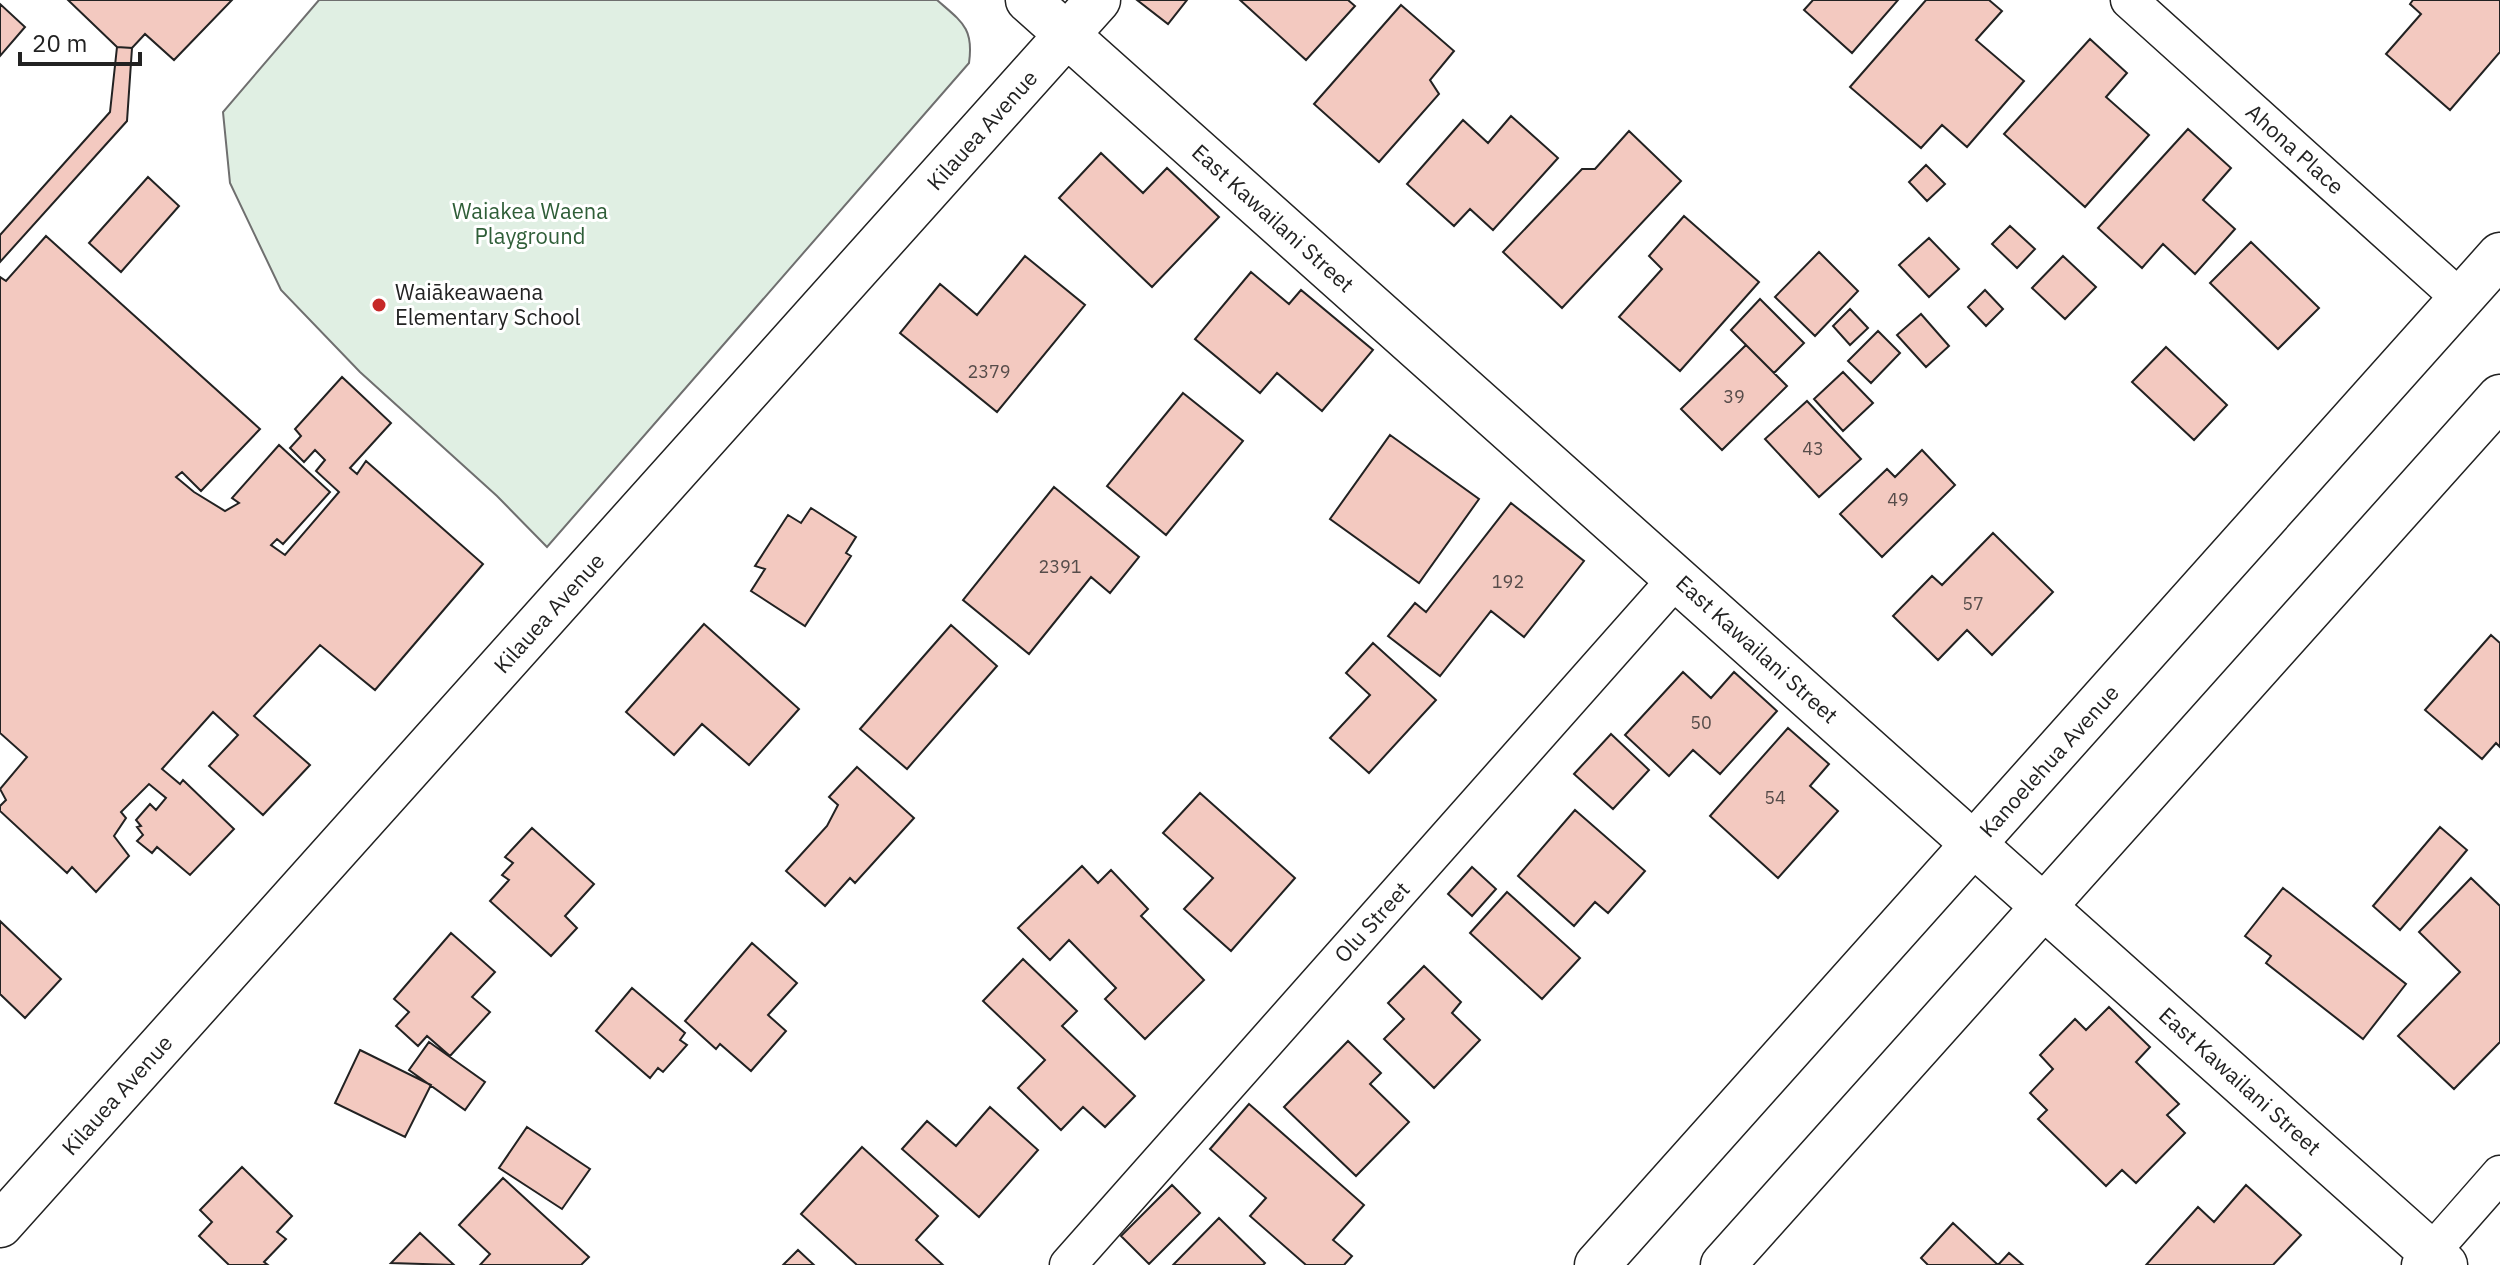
<svg xmlns="http://www.w3.org/2000/svg" width="2500" height="1265" viewBox="0 0 2500 1265" font-family="'IBM Plex Sans',sans-serif">
	<style>
		.green { fill: #e0efe3; stroke: #6f6f6f; stroke-width: 2 }
		.building { fill: #f3c9c0; stroke: #222; stroke-width: 2 }
		.lines { fill: none; stroke-linecap: round; stroke-linejoin: round }
		.minor-casing { stroke: #222; stroke-width: 39 }
		.tertiary-casing { stroke: #222; stroke-width: 47 }
		.trunk-casing { stroke: #222; stroke-width: 47 }
		.minor { stroke: #fff; stroke-width: 36 }
		.tertiary { stroke: #fff; stroke-width: 44 }
		.trunk { stroke: #fff; stroke-width: 44 }
		.poi-dot { fill: #c62828; stroke: #fff; stroke-width: 3 }
		.labels { text-anchor: middle; stroke-width: 6; stroke-linejoin: round; paint-order: stroke }
		.number-label { font-size: 18px; fill: #564c4a }
		.street-label { font-size: 22px; fill: #222; stroke: #fff }
		.park-label { font-size: 22px; fill: #2f5e38; stroke: #fff }
		.poi-label { font-size: 22px; fill: #222; stroke: #fff; text-anchor: start }
	</style>
	<rect width="100%" height="100%" fill="#fff"/>
	<path class="green" d="M319 0H937C962 22 974 28 969 63L547 547 497 496 360 372 281 290 230 183 223 112Z"/>
	<path class="building" d="M68 0H232L174 60 145 34 132 48 117 47Z
		M1137 0H1187L1168 24Z
		M1240 0H1348L1355 6 1306 60Z
		M1813 0H1898L1852 53 1804 10Z
		M1926 0H1989L2002 11 1976 40 2024 81 1967 147 1942 125 1921 148 1850 87Z
		M2413 0H2500V52L2450 110 2386 54 2421 14 2410 4Z
		M0 4 25 27 0 56Z
		M1401 5 1454 51 1430 80 1439 94 1379 162 1314 104Z
		M2090 39 2127 73 2106 97 2149 135 2085 207 2004 134Z
		M117 47 132 48 127 121 0 262V235L110 112Z
		M1511 116 1558 158 1493 230 1470 209 1454 226 1407 184 1463 120 1488 143Z
		M2188 129 2231 168 2203 200 2235 229 2195 274 2163 244 2142 268 2098 228Z
		M1629 131 1681 181 1562 308 1503 252 1582 169H1595Z
		M1101 153 1143 193 1167 168 1219 217 1152 287 1059 198Z
		M1926 165 1945 184 1927 201 1909 182Z
		M148 177 179 206 121 272 89 243Z
		M1684 216 1759 282 1680 371 1619 317 1662 269 1649 256Z
		M2010 226 2035 249 2017 268 1992 244Z
		M46 236 260 429 201 491 182 472 176 477 194 492 225 511 239 503 232 498 279 445 330 492 283 544 277 539 271 545 285 555 339 492 316 471 325 460 315 450 304 462 290 448 301 436 295 429 342 377 391 423 350 468 357 474 366 461 483 564 375 690 320 645 254 716 310 765 263 815 209 766 238 735 213 712 162 769 180 784 183 780 234 829 190 875 157 847 152 853 137 841 143 835 137 827 141 826 136 820 150 804 156 810 166 798 149 784 121 812 126 818 114 836 129 856 96 892 72 867 67 873 0 811V806L6 800 0 789 27 757 0 733V277L6 281Z
		M1929 238 1959 269 1929 297 1899 265Z
		M2251 242 2319 308 2278 349 2210 283Z
		M1819 252 1858 291 1815 336 1775 297Z
		M1025 256 1085 305 997 412 900 333 940 284 977 315Z
		M2063 256 2096 287 2065 319 2032 288Z
		M1251 272 1289 304 1301 290 1373 350 1322 411 1277 373 1260 393 1195 339Z
		M1985 290 2003 309 1986 326 1968 307Z
		M1760 299 1804 343 1774 373 1731 330Z
		M1850 309 1868 328 1850 345 1833 326Z
		M1921 314 1949 346 1926 367 1897 335Z
		M1878 331 1900 353 1871 383 1848 361Z
		M1746 345 1787 386 1722 450 1681 409Z
		M2166 347 2227 405 2194 440 2132 382Z
		M1843 372 1873 403 1843 431 1814 399Z
		M1183 393 1243 441 1166 535 1107 486Z
		M1807 401 1861 459 1819 497 1765 439Z
		M1390 435 1479 499 1419 583 1330 519Z
		M1922 450 1955 485 1882 557 1840 514 1887 469 1895 477Z
		M1054 487 1139 557 1110 593 1091 577 1029 654 963 600Z
		M1511 503 1584 561 1524 637 1491 611 1440 676 1388 636 1415 603 1426 612Z
		M811 508 856 537 846 553 851 556 805 626 751 591 765 569 755 566 788 515 801 523Z
		M1993 533 2053 592 1992 655 1967 630 1938 660 1893 616 1932 576 1942 585Z
		M704 624 799 709 749 765 702 724 674 755 626 712Z
		M951 625 997 666 907 769 860 729Z
		M2491 635 2500 643V747L2496 743 2482 759 2425 710Z
		M1373 643 1436 700 1369 773 1330 738 1370 695 1346 673Z
		M1683 672 1711 698 1734 672 1777 711 1720 774 1693 750 1669 776 1625 735Z
		M1788 728 1829 764 1810 786 1838 811 1778 878 1710 816Z
		M1611 734 1649 770 1613 809 1574 774Z
		M857 767 914 818 855 883 850 878 825 906 786 871 827 826 838 805 829 797Z
		M1200 793 1295 878 1231 951 1184 909 1213 878 1163 833Z
		M1575 810 1645 871 1608 913 1595 902 1574 926 1518 876Z
		M2440 827 2467 850 2400 930 2373 906Z
		M532 828 594 884 565 916 577 928 551 956 490 901 509 880 502 875 513 863 505 857Z
		M1082 866 1098 883 1111 870 1148 909 1141 916 1204 980 1145 1039 1105 999 1116 988 1069 940 1050 960 1018 928Z
		M1472 867 1496 889 1472 916 1448 894Z
		M2471 878 2500 906V1042L2454 1089 2398 1036 2460 972 2419 932Z
		M2283 888 2406 984 2363 1039 2266 963 2271 956 2245 936Z
		M1507 892 1580 958 1542 999 1470 933Z
		M0 921 61 979 25 1018 0 994Z
		M451 933 495 972 472 997 490 1012 450 1056 427 1036 418 1046 396 1026 409 1012 394 999Z
		M752 943 797 983 768 1015 786 1031 751 1071 720 1044 716 1049 685 1021Z
		M1023 959 1077 1011 1062 1026 1135 1096 1105 1127 1083 1107 1061 1130 1018 1088 1045 1060 983 1001Z
		M1424 966 1461 1002 1452 1013 1480 1040 1434 1088 1384 1039 1404 1019 1388 1003Z
		M632 988 685 1033 680 1040 687 1045 663 1072 658 1068 650 1078 596 1031Z
		M2109 1007 2150 1047 2136 1062 2179 1104 2167 1115 2185 1133 2136 1183 2122 1170 2106 1186 2038 1119 2047 1110 2030 1093 2053 1069 2040 1055 2075 1019 2086 1030Z
		M1348 1041 1381 1073 1370 1084 1409 1122 1356 1176 1284 1107Z
		M429 1042 485 1082 465 1110 409 1070Z
		M360 1050 431 1085 405 1137 335 1103Z
		M1249 1104 1364 1205 1333 1240 1352 1256 1344 1265H1306L1250 1216 1266 1198 1210 1149Z
		M990 1107 1038 1150 979 1217 902 1149 927 1121 956 1146Z
		M527 1127 590 1169 562 1209 499 1168Z
		M862 1147 938 1216 916 1240 943 1265H857L801 1214Z
		M242 1167 292 1216 277 1232 286 1239 264 1262 268 1265H229L199 1236 212 1222 200 1210Z
		M503 1178 589 1257 581 1265H480L490 1254 459 1225Z
		M1172 1185 1200 1213 1149 1264 1121 1236Z
		M2246 1185 2301 1235 2273 1265H2146L2198 1207 2214 1222Z
		M1219 1218 1265 1263 1263 1265H1173Z
		M1953 1223 1998 1265 2009 1253 2023 1265H1928L1921 1258Z
		M420 1233 454 1265 391 1263Z
		M798 1250 814 1265H783Z"/>
	<g class="lines">
		<defs>
			<path id="minor" d="M2129 0 2461 299
				M1068 1265 1677 578
				M2420 1265 2500 1174"/>
			<path id="tertiary" d="M1028 0 2445 1265
				M0 1225 1098 0"/>
			<path id="trunk" d="M1597 1265 2500 255
				M1723 1265 2500 397"/>
		</defs>
		<use href="#minor" class="minor-casing"/>
		<use href="#tertiary" class="tertiary-casing"/>
		<use href="#trunk" class="trunk-casing"/>
		<use href="#minor" class="minor"/>
		<use href="#tertiary" class="tertiary"/>
		<use href="#trunk" class="trunk"/>
	</g>
	<circle class="poi-dot" cx="379" cy="305" r="8"/>
	<g class="labels">
		<g class="number-label">
			<text x="989" y="378">2379</text>
			<text x="1734" y="403">39</text>
			<text x="1813" y="455">43</text>
			<text x="1898" y="506">49</text>
			<text x="1060" y="573">2391</text>
			<text x="1508" y="588">192</text>
			<text x="1973" y="610">57</text>
			<text x="1701" y="729">50</text>
			<text x="1775" y="804">54</text>
		</g>
		<g class="street-label">
			<text transform="translate(982 130) rotate(-48)" y="8">Kilauea Avenue</text>
			<text transform="translate(2295 149) rotate(42)" y="8">Ahona Place</text>
			<text transform="translate(1273 218) rotate(42)" y="8">East Kawailani Street</text>
			<text transform="translate(549 613) rotate(-48)" y="8">Kilauea Avenue</text>
			<text transform="translate(1757 649) rotate(42)" y="8">East Kawailani Street</text>
			<text transform="translate(2049 761) rotate(-48)" y="8">Kanoelehua Avenue</text>
			<text transform="translate(1372 922) rotate(-48)" y="8">Olu Street</text>
			<text transform="translate(2240 1081) rotate(42)" y="8">East Kawailani Street</text>
			<text transform="translate(117 1095) rotate(-48)" y="8">Kilauea Avenue</text>
		</g>
		<g class="park-label">
			<text x="530" y="219">Waiakea Waena<tspan x="530" dy="25">Playground</tspan></text>
		</g>
		<g class="poi-label">
			<text x="395" y="300">Waiākeawaena<tspan x="395" dy="25">Elementary School</tspan></text>
		</g>
	</g>
	<path d="M20 52v12h120v-12" fill="none" stroke="#222222" stroke-width="4"/>
	<text x="32" y="52" font-size="24" fill="#222222" stroke="#ffffff" stroke-width="6" paint-order="stroke">20 m</text>
</svg>
